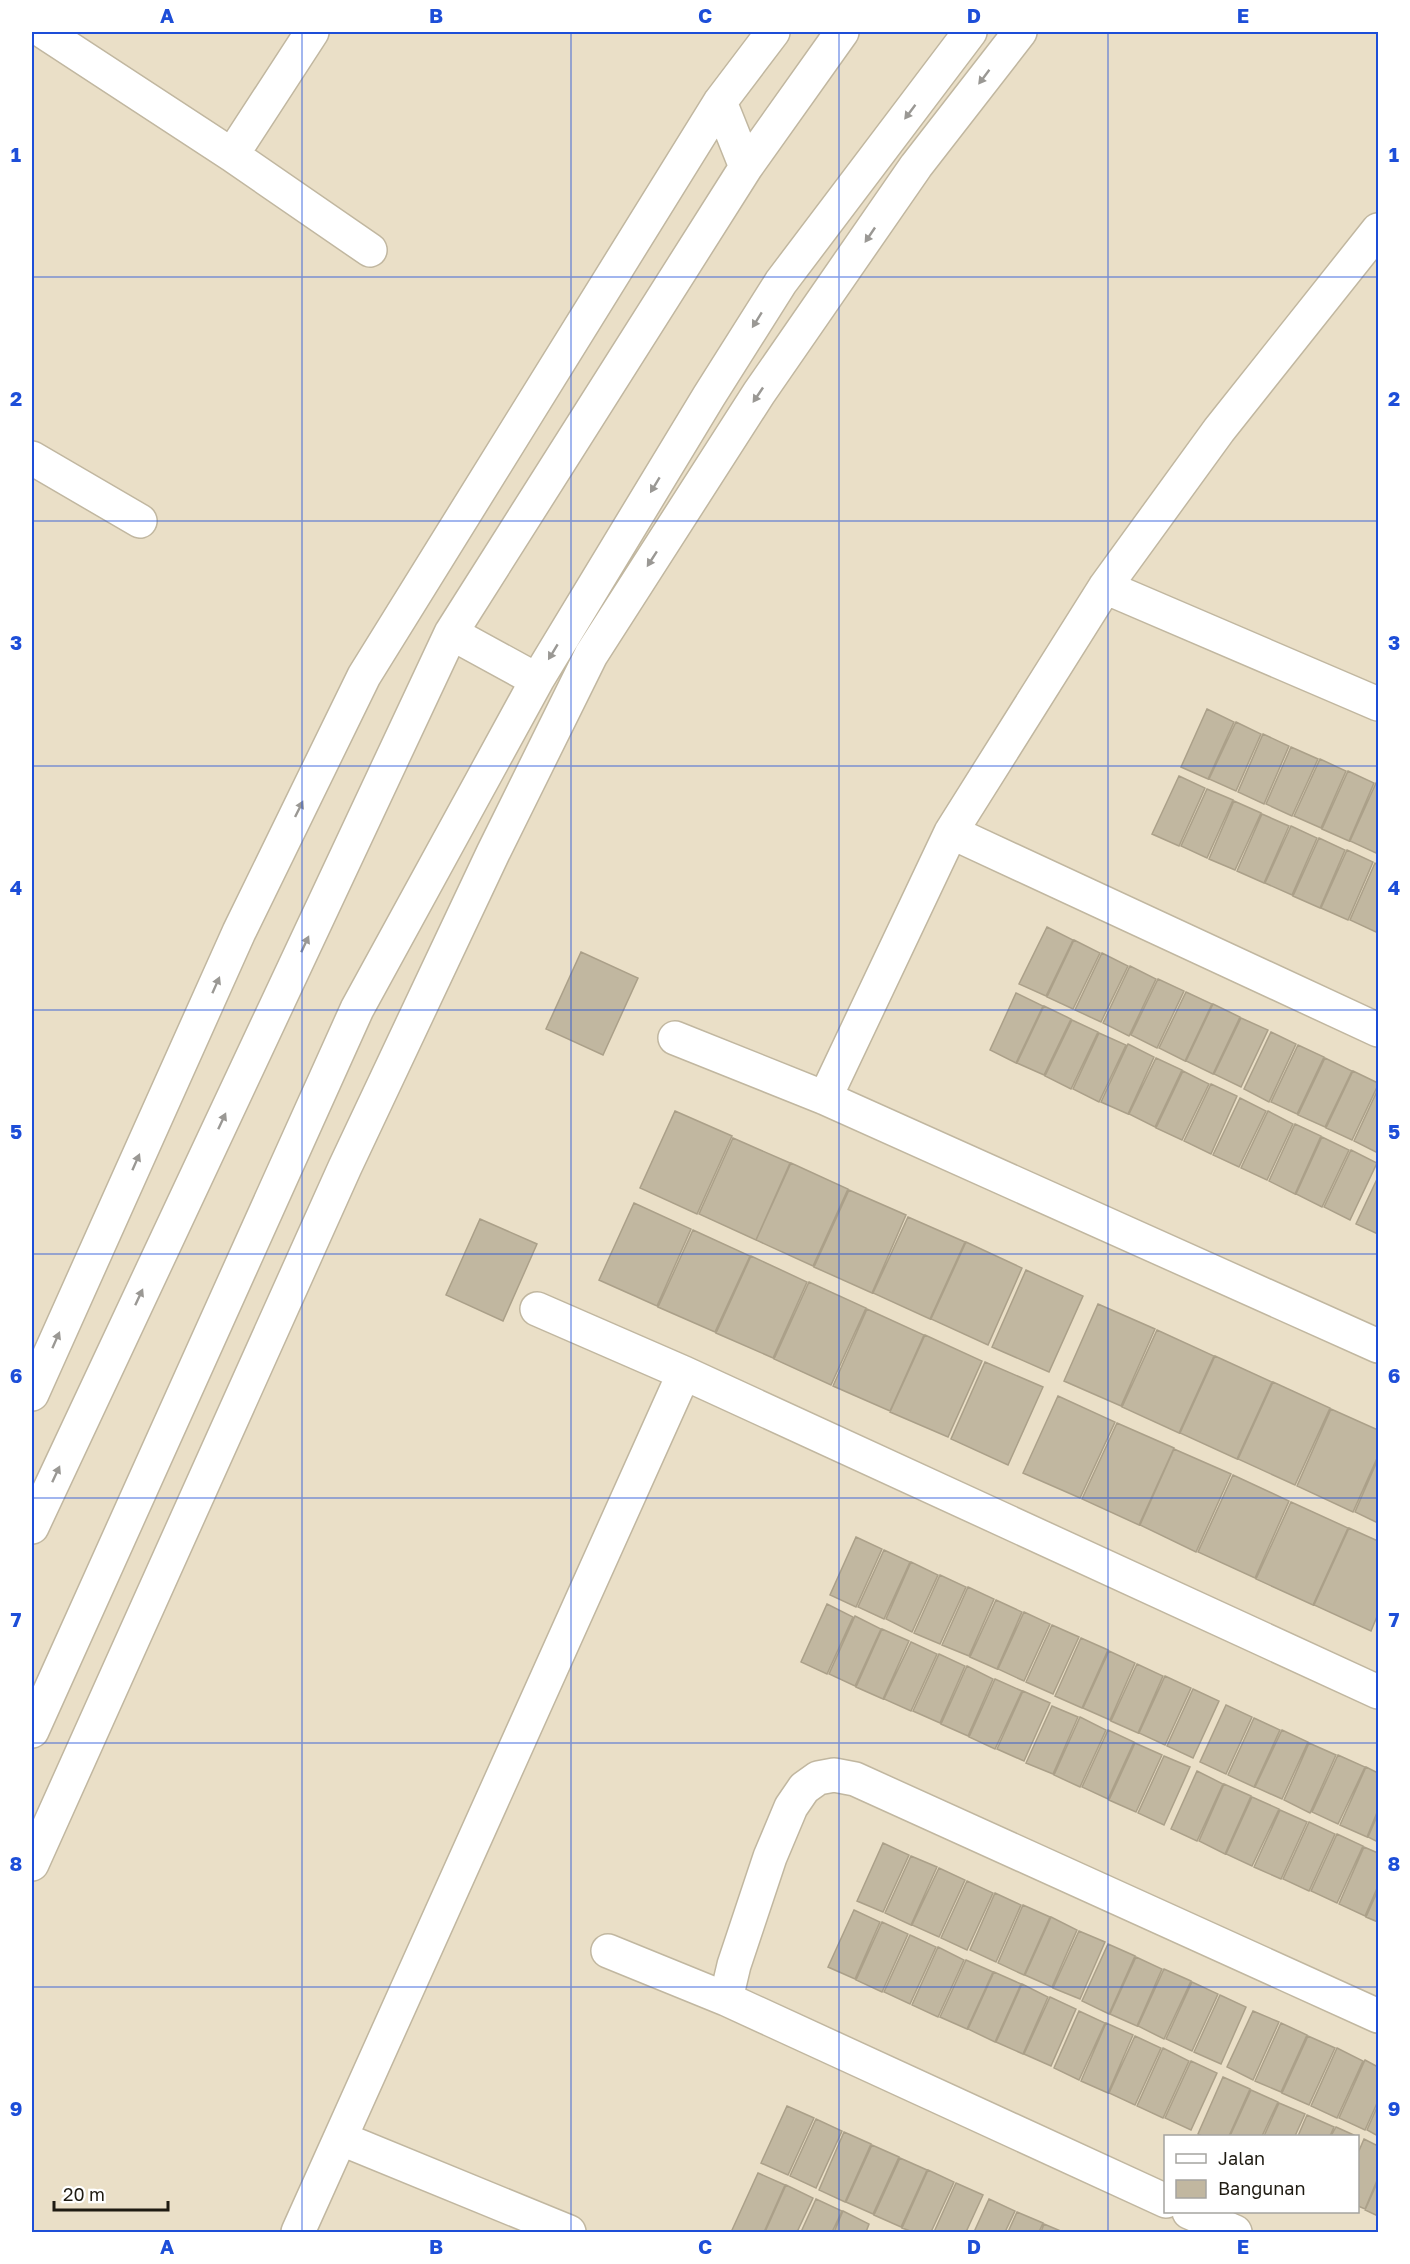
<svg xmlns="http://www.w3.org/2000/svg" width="1410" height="2264" viewBox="0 0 1410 2264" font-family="'Golos Text',sans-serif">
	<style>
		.building { fill: #c1b7a0; stroke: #aba089; stroke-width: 1.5 }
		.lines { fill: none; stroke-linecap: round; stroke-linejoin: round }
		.minor-casing { stroke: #c1b7a0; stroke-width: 36 }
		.minor { stroke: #fff; stroke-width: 33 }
		.oneway { fill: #9a9894 }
		.grid { fill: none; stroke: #1d4ed8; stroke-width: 1.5; stroke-opacity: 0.55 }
		.neatline { fill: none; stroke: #1d4ed8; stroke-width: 2 }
		.grid-label { font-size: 20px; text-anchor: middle; font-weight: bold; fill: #1d4ed8 }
	</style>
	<rect width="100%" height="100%" fill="#eadfc7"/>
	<path class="building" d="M1207 709 1234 722 1208 779 1181 767Z
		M1236 722 1261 734 1236 791 1209 779Z
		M1263 734 1289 746 1264 804 1238 792Z
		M1291 747 1318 759 1292 816 1266 804Z
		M1320 759 1346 771 1321 828 1294 816Z
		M1348 771 1374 783 1349 841 1322 829Z
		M1179 776 1205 788 1179 846 1152 834Z
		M1376 783 1378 785V848L1376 853 1350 841Z
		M1207 789 1233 800 1207 858 1181 846Z
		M1234 801 1261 813 1235 870 1209 859Z
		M1262 814 1289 826 1264 883 1237 871Z
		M1291 826 1317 838 1292 895 1265 883Z
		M1319 838 1345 850 1320 908 1293 896Z
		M1347 850 1373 862 1348 920 1321 908Z
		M1375 863 1378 865V927L1376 932 1350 920Z
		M1047 927 1073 940 1046 996 1019 984Z
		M1074 940 1100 953 1073 1009 1047 997Z
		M581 952 638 978 603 1055 546 1029Z
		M1102 953 1128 966 1101 1022 1075 1010Z
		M1130 966 1156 979 1129 1036 1103 1023Z
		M1158 979 1184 991 1157 1048 1131 1035Z
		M1186 992 1212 1004 1185 1061 1159 1048Z
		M1016 993 1043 1006 1016 1063 990 1050Z
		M1213 1004 1240 1017 1213 1074 1186 1061Z
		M1044 1006 1071 1019 1044 1075 1017 1063Z
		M1241 1018 1268 1030 1241 1087 1214 1074Z
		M1072 1020 1098 1032 1071 1089 1045 1076Z
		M1271 1032 1296 1044 1269 1102 1244 1089Z
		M1099 1033 1126 1045 1099 1102 1073 1089Z
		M1128 1044 1154 1057 1128 1114 1101 1102Z
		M1298 1045 1324 1057 1297 1114 1271 1102Z
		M1156 1058 1182 1070 1155 1127 1129 1114Z
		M1325 1058 1352 1071 1325 1127 1298 1115Z
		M1183 1071 1209 1084 1182 1140 1156 1128Z
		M1353 1071 1378 1083V1085L1352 1140 1326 1128Z
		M1211 1084 1237 1096 1211 1154 1184 1141Z
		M1378 1089V1153L1354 1141Z
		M1240 1098 1266 1111 1239 1167 1213 1155Z
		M675 1111 732 1136 697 1214 640 1188Z
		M1268 1111 1293 1124 1267 1180 1241 1168Z
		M1295 1124 1321 1136 1295 1194 1269 1181Z
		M1322 1137 1349 1150 1322 1207 1296 1194Z
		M733 1138 790 1163 756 1240 699 1214Z
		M1351 1150 1377 1163 1350 1220 1324 1207Z
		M791 1163 848 1189 813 1266 756 1240Z
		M1378 1177V1234L1356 1224Z
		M849 1190 906 1215 872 1293 814 1267Z
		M634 1203 691 1229 657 1306 599 1280Z
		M908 1217 965 1242 930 1319 873 1293Z
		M480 1219 537 1244 503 1321 446 1295Z
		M693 1230 750 1256 715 1332 658 1307Z
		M966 1242 1022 1268 988 1345 931 1319Z
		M751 1256 807 1282 773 1358 716 1333Z
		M1026 1270 1083 1296 1049 1372 992 1347Z
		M809 1282 866 1308 831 1385 774 1359Z
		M1098 1304 1155 1329 1121 1406 1064 1381Z
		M867 1309 924 1335 890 1411 833 1386Z
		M1157 1330 1214 1356 1179 1433 1122 1407Z
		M925 1335 982 1361 948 1437 890 1412Z
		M1215 1356 1272 1382 1237 1459 1180 1433Z
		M985 1362 1043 1387 1008 1465 951 1439Z
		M1273 1382 1330 1408 1295 1485 1238 1459Z
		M1058 1396 1115 1422 1080 1498 1023 1473Z
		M1331 1409 1378 1430V1456L1353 1512 1297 1486Z
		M1117 1423 1174 1448 1139 1525 1082 1499Z
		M1174 1449 1231 1474 1196 1552 1140 1525Z
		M1378 1459V1523L1355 1512Z
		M1233 1475 1289 1501 1255 1578 1198 1552Z
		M1291 1502 1348 1528 1313 1605 1256 1579Z
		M1349 1528 1378 1541V1614L1371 1631 1314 1605Z
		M856 1537 882 1549 856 1607 830 1595Z
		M884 1550 910 1562 884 1619 858 1607Z
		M911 1562 938 1575 912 1632 886 1619Z
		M940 1575 966 1587 940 1644 914 1633Z
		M968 1587 994 1599 969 1656 942 1645Z
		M996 1600 1022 1612 997 1669 970 1657Z
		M827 1604 853 1617 827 1674 801 1662Z
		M1024 1612 1050 1624 1024 1681 998 1669Z
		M855 1616 881 1629 855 1686 829 1674Z
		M1052 1625 1079 1637 1053 1694 1026 1682Z
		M882 1629 909 1641 883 1699 856 1687Z
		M1081 1638 1108 1650 1082 1708 1055 1696Z
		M911 1642 937 1654 911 1711 884 1699Z
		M1109 1651 1135 1663 1110 1720 1083 1708Z
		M939 1654 965 1666 940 1723 913 1711Z
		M1137 1664 1163 1676 1138 1733 1111 1721Z
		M967 1666 993 1679 968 1736 941 1724Z
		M1165 1676 1191 1688 1165 1745 1139 1733Z
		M995 1679 1022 1691 995 1749 969 1737Z
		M1193 1689 1219 1701 1193 1758 1167 1746Z
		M1023 1691 1050 1703 1024 1761 997 1749Z
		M1226 1705 1252 1717 1226 1774 1200 1762Z
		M1052 1706 1078 1717 1053 1774 1026 1763Z
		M1080 1717 1106 1730 1080 1787 1054 1775Z
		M1254 1718 1280 1730 1254 1787 1228 1775Z
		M1108 1730 1134 1742 1108 1799 1082 1787Z
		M1282 1730 1308 1742 1282 1799 1255 1787Z
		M1135 1743 1162 1755 1136 1812 1109 1800Z
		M1309 1743 1336 1755 1310 1813 1284 1800Z
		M1338 1755 1365 1767 1338 1824 1312 1812Z
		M1164 1756 1190 1767 1164 1825 1138 1813Z
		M1366 1767 1378 1773V1810L1367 1837 1340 1825Z
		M1197 1771 1223 1784 1197 1841 1171 1829Z
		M1224 1784 1251 1796 1225 1854 1199 1841Z
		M1252 1797 1279 1809 1252 1866 1226 1854Z
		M1280 1810 1307 1822 1281 1879 1254 1867Z
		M1378 1814V1842L1368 1837Z
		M1309 1822 1335 1834 1309 1891 1283 1879Z
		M1337 1834 1363 1846 1337 1903 1311 1891Z
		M883 1843 909 1855 883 1912 857 1901Z
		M1364 1847 1378 1853V1886L1365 1916 1339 1904Z
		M911 1856 937 1867 911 1925 885 1913Z
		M939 1868 965 1880 939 1937 912 1925Z
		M967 1881 993 1893 967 1950 941 1938Z
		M1378 1890V1922L1366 1917Z
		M995 1893 1021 1905 996 1962 970 1950Z
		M1023 1905 1050 1917 1024 1975 998 1963Z
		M854 1910 880 1922 855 1979 828 1967Z
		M1051 1917 1077 1930 1052 1987 1025 1975Z
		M882 1922 908 1934 882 1992 856 1980Z
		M1079 1931 1105 1942 1080 1999 1053 1988Z
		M910 1935 936 1947 910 2004 884 1992Z
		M1108 1944 1135 1956 1109 2014 1082 2001Z
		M938 1947 964 1960 938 2017 912 2005Z
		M1136 1957 1162 1969 1137 2026 1110 2014Z
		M966 1960 993 1972 967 2029 940 2017Z
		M1164 1969 1191 1981 1164 2039 1138 2026Z
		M994 1972 1021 1984 995 2042 968 2029Z
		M1192 1982 1218 1994 1192 2051 1166 2039Z
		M1022 1984 1048 1997 1023 2054 996 2042Z
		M1220 1995 1246 2007 1221 2064 1194 2052Z
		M1050 1997 1076 2009 1051 2066 1024 2054Z
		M1079 2011 1105 2023 1079 2080 1054 2068Z
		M1253 2011 1279 2022 1253 2080 1227 2067Z
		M1106 2023 1133 2035 1108 2093 1081 2081Z
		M1281 2023 1307 2035 1281 2092 1255 2081Z
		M1135 2036 1161 2048 1135 2105 1109 2093Z
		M1308 2036 1335 2048 1309 2105 1282 2093Z
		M1163 2048 1189 2061 1163 2118 1137 2106Z
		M1337 2048 1363 2061 1337 2118 1311 2106Z
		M1365 2060 1378 2067V2101L1365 2130 1339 2118Z
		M1191 2061 1217 2073 1191 2130 1165 2118Z
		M1223 2077 1250 2089 1229 2136H1202L1198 2134Z
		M1251 2090 1278 2102 1262 2136H1230Z
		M1279 2103 1305 2114 1295 2136H1264Z
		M1378 2105V2136L1367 2130Z
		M787 2106 814 2118 788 2175 761 2163Z
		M1307 2115 1334 2127 1330 2136H1298Z
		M816 2119 842 2131 816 2188 790 2176Z
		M1336 2127 1356 2136H1331Z
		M844 2132 871 2144 845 2202 819 2190Z
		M1364 2139 1378 2146V2178L1365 2209 1358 2206V2153Z
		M872 2145 899 2157 873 2214 846 2202Z
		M900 2158 927 2170 901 2227 874 2215Z
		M928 2170 954 2182 931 2232H913L902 2228Z
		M758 2173 785 2185 764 2232H737L732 2230Z
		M1378 2181V2216L1365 2210Z
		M956 2183 983 2195 966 2232H934Z
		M786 2185 813 2198 797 2232H765Z
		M816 2199 842 2211 832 2232H801Z
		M989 2199 1015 2211 1005 2232H974Z
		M843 2211 869 2224 866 2232H834Z
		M1017 2212 1043 2223 1039 2232H1008Z
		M1044 2224 1063 2232H1041Z"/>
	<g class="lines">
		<defs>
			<path id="minor" d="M44 32 232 155 370 250
				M720 102 746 167
				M232 155 312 32
				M32 458 140 521
				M1105 587 1378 704
				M451 633 537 680
				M951 832 1378 1030
				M675 1038 825 1098 1378 1346
				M825 1098 951 832 1105 587 1219 430 1378 230
				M537 1309 684 1373 1378 1692
				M32 1394 239 932 364 676 720 102 773 32
				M32 1527 451 633 746 167 842 32
				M32 1731 357 1009 537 680 709 396 781 282 970 32
				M32 1864 345 1167 493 853 591 655 759 393 916 166 1020 32
				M608 1951 726 1999
				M342 2139 569 2232
				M1166 2201 726 1999 734 1965 770 1857 791 1807 804 1788 818 1778 834 1775 855 1779 1378 2016
				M1189 2212 1235 2232
				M298 2232 684 1373"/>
		</defs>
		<use href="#minor" class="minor-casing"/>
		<use href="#minor" class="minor"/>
	</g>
	<defs><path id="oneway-solid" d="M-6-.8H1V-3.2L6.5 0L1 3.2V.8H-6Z" transform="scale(1.5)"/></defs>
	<g class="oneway">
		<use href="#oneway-solid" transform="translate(984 77) rotate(127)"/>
		<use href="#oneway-solid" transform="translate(910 112) rotate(127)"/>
		<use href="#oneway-solid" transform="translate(870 235) rotate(124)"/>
		<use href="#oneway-solid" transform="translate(757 320) rotate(122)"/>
		<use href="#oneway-solid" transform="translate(758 395) rotate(124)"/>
		<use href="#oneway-solid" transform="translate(655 485) rotate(121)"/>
		<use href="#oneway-solid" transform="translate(652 559) rotate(123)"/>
		<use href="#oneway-solid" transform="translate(553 652) rotate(121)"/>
		<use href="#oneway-solid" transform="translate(299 809) rotate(-64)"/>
		<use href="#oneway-solid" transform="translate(305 944) rotate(-65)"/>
		<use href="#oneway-solid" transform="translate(216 985) rotate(-66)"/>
		<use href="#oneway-solid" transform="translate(222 1121) rotate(-65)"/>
		<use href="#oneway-solid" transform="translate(136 1162) rotate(-66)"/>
		<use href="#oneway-solid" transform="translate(139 1297) rotate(-65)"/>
		<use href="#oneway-solid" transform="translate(56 1340) rotate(-66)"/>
		<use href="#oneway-solid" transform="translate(56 1474) rotate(-65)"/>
	</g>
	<path class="grid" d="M302 32V2232M571 32V2232M839 32V2232M1108 32V2232M32 277H1378M32 521H1378M32 766H1378M32 1010H1378M32 1254H1378M32 1498H1378M32 1743H1378M32 1987H1378"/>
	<rect width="1410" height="2264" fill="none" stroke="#ffffff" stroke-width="66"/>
	<rect x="1164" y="2135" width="195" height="78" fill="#ffffff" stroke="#a5a4a0" stroke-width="1.5"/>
	<rect x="1176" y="2154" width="30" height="9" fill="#ffffff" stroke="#a5a4a0" stroke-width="1.5"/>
	<text x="1218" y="2165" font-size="18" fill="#1f1b12">Jalan</text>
	<rect x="1176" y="2180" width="30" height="18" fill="#c1b7a0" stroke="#a5a4a0" stroke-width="1.5"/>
	<text x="1218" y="2195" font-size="18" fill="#1f1b12">Bangunan</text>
	<path d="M54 2201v9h114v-9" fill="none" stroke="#1f1b12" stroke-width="3"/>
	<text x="63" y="2201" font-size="18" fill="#1f1b12" stroke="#ffffff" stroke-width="4.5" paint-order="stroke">20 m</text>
	<rect x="33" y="33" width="1344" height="2198" class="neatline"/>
	<g class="grid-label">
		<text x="167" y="23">A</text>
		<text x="436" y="23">B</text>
		<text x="705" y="23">C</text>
		<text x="974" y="23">D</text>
		<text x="1243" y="23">E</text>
		<text x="16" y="162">1</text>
		<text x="1394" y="162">1</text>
		<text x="16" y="406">2</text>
		<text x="1394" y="406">2</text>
		<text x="16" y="650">3</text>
		<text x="1394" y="650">3</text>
		<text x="16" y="895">4</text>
		<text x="1394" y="895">4</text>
		<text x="16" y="1139">5</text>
		<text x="1394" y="1139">5</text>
		<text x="16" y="1383">6</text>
		<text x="1394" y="1383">6</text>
		<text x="16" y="1627">7</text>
		<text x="1394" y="1627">7</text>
		<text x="16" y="1871">8</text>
		<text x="1394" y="1871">8</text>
		<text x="16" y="2116">9</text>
		<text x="1394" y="2116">9</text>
		<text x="167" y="2254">A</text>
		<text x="436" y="2254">B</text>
		<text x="705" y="2254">C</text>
		<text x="974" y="2254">D</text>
		<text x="1243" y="2254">E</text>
	</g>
</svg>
